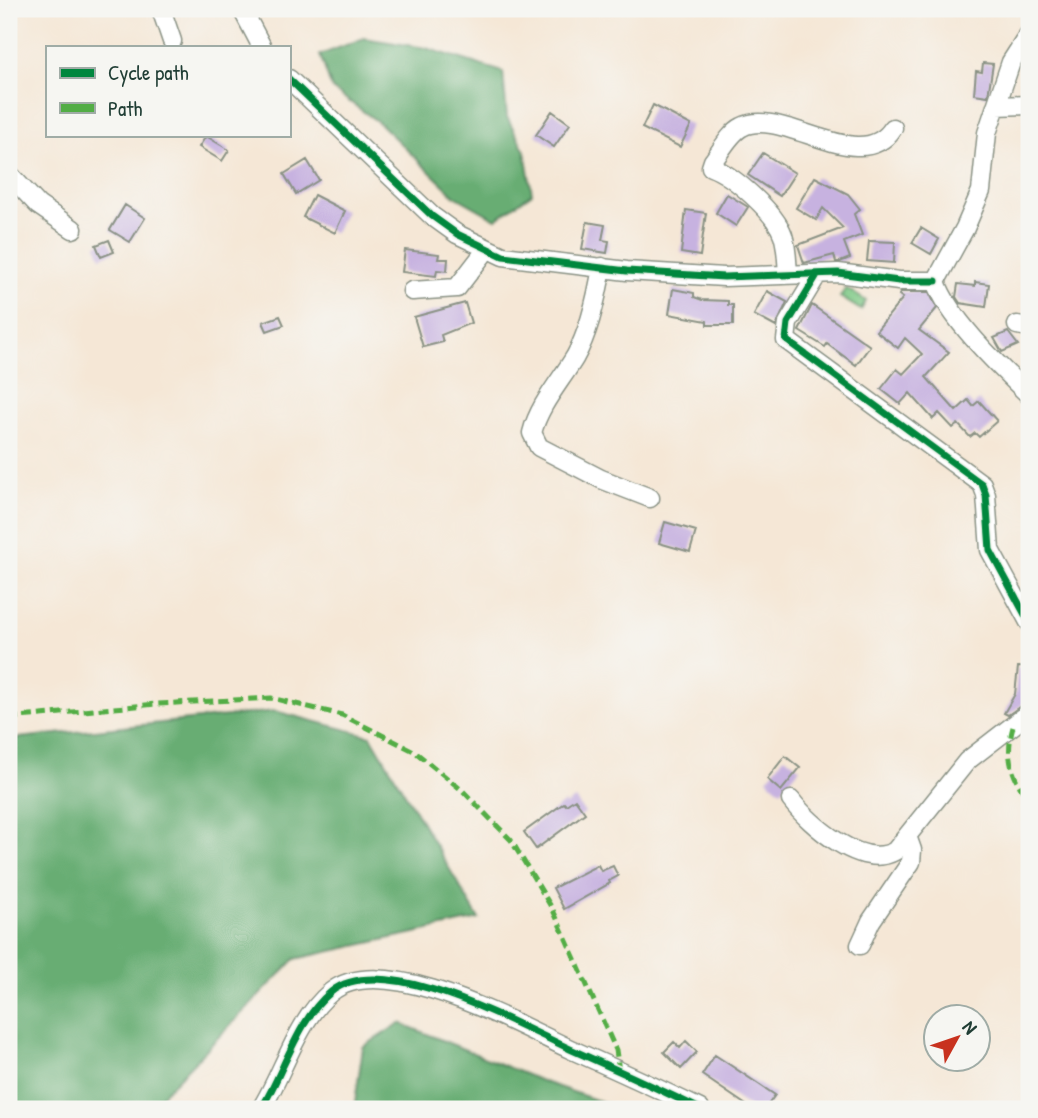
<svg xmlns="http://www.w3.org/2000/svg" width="1038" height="1118" viewBox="0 0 1038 1118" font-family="'Patrick Hand',sans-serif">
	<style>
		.green { fill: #7fc986; stroke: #4f835d; stroke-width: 2 }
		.forest { fill: #67ad73; stroke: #437554; stroke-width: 2 }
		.building { fill: #c7b2e0 }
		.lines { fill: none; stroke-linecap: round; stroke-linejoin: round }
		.minor-casing { stroke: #8a9285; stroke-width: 21 }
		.minor { stroke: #fff; stroke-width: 18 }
		.quiet { stroke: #52ad45; stroke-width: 5; stroke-dasharray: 10 5; stroke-linecap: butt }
		.cycleway-casing { stroke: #f6f6f2; stroke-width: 11 }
		.cycleway { stroke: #00873e; stroke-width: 7 }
	</style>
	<rect width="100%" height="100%" fill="#f6f6f2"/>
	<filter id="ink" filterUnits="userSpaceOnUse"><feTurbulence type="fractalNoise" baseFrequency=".0143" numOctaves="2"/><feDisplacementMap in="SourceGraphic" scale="14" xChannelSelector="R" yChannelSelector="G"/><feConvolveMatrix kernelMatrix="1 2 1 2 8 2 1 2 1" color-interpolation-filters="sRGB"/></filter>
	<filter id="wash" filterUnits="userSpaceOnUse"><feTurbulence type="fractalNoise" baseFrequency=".00686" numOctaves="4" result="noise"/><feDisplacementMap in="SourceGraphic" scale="28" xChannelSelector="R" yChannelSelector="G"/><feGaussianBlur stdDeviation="1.57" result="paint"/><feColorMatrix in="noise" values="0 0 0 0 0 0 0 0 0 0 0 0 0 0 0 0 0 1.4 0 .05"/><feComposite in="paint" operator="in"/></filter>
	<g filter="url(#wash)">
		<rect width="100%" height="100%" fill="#f5e7d6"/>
		<path class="green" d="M846 288 866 301 861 310 840 297Z"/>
		<path class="forest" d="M364 38 426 48 503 72 507 117 525 151 532 193 496 219 455 196 378 122 332 89 320 55Z
			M275 711 371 736 479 919 295 959 148 1109H9V739Z
			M400 1023 544 1082 622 1109H354L363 1047Z"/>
		<g id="blocks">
			<path class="building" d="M983 63 993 64 988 96 974 94 976 71 982 72Z
				M653 105 691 125 680 147 642 128Z
				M552 111 570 124 554 147 536 135Z
				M206 136 229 150 222 161 199 147Z
				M763 153 795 173 780 196 748 175Z
				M307 160 319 180 296 194 284 174Z
				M815 177 848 194 860 209 854 214 862 235 844 242 850 258 840 262H836L834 255 804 263 798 245 843 228 823 208 816 220 796 208Z
				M727 194 748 207 736 226 716 213Z
				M314 195 345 211 335 233 303 217Z
				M125 205 145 218 130 242 110 230Z
				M686 210 706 213 700 256 681 253Z
				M587 222 605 225 602 240 609 241 607 253 582 249Z
				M921 228 939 239 931 254 912 243Z
				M109 240 114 252 101 257 96 245Z
				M869 241 895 242 894 263 867 261Z
				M405 250 439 254 438 259H448L447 271 437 270 436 276 402 272Z
				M975 282 989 284 986 307 960 303 956 297 958 284 975 286Z
				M673 289 694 293V297L702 300 728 301V305H733V325H707V321L669 314Z
				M767 291 787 302 776 327 754 315Z
				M901 292H929L937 308 919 330 949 352 926 377 956 411 968 400 973 406 979 401 997 421 979 437 975 433 970 437 958 424 953 428 939 413 933 419 910 393 900 404 881 389 897 369 903 374 922 354 905 338 898 348 876 331 903 298 899 295Z
				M465 303 471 323 441 335 443 342 423 347 414 317Z
				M812 305 870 346 856 365 827 344 825 347 799 331Z
				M280 316 284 325 267 331 263 322Z
				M1008 332 1018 345 1002 352 994 338Z
				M665 522 696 531 690 552 659 543Z
				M1018 667 1029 668 1026 702 1008 715 1004 713 1015 694Z
				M785 756 800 768 781 791 767 779Z
				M575 799 585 813 536 849 524 832 564 803 566 805Z
				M598 865 601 871 613 866 618 876 609 881 610 883 564 909 553 888Z
				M686 1041 697 1052 681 1069 664 1052 674 1042 680 1048Z
				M715 1055 775 1095 765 1109H752L702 1075Z"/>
		</g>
	</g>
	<g filter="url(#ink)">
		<use href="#blocks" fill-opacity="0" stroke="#8a9285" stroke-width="2"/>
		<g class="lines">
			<defs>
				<path id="minor" d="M161 9 172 41
					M242 9 262 47
					M1029 34 1011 62 987 133 981 191 965 228 936 281C948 318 1001 368 1029 395
					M289 79 432 216 457 234 503 256 627 271 724 277 838 273 899 281H936
					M996 106 1029 105
					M9 174 38 205 73 229
					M602 267C597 297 590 330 575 357 560 382 539 405 532 433L539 447 601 479 650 498
					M788 274C787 262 787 247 783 235 775 212 733 175 711 167L713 161C721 151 730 133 742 127 781 106 862 178 893 128
					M817 275 788 323 786 340 982 484 986 495 990 550 1029 622
					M412 291 457 288 487 249
					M1017 325 1029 327
					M791 800C810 825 862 870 895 851L967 761 1029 713
					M860 945 871 921 911 862 912 850 907 836
					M261 1109C284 1072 297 1020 331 992 383 949 518 1025 570 1049 613 1068 657 1088 700 1109"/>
			</defs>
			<use href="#minor" class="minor-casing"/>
			<use href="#minor" class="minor"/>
			<path class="quiet" d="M9 718 157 704 271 698 342 715 414 751 463 791 511 840 553 910 616 1050 619 1071
				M1013 727C1005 756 1011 776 1029 800"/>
			<defs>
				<path id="cycleway" d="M289 79 432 216 457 234 503 256 627 271 724 277 838 273 899 281H936
					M817 275 788 323 786 340 982 484 986 495 990 550 1029 622
					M261 1109C284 1072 297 1020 331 992 383 949 518 1025 570 1049 613 1068 657 1088 700 1109"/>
			</defs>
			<use href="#cycleway" class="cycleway-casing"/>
			<use href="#cycleway" class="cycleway"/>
		</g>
	</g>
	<rect width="1038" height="1118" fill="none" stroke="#f6f6f2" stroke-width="35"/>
	<rect x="46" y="46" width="245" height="91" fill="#f6f6f2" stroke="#a0aca6" stroke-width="2"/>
	<rect x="60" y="68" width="35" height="10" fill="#00873e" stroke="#a0aca6" stroke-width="2"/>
	<text x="108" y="80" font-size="21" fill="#1f3d34">Cycle path</text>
	<rect x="60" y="103" width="35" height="10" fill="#52ad45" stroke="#a0aca6" stroke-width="2"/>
	<text x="108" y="116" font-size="21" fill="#1f3d34">Path</text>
	<g transform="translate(957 1038) rotate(50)"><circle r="33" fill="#f6f6f2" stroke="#a0aca6" stroke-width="2"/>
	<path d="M0-5L12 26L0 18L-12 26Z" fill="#c8321e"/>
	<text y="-10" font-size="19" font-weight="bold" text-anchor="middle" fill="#1f3d34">N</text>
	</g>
</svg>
